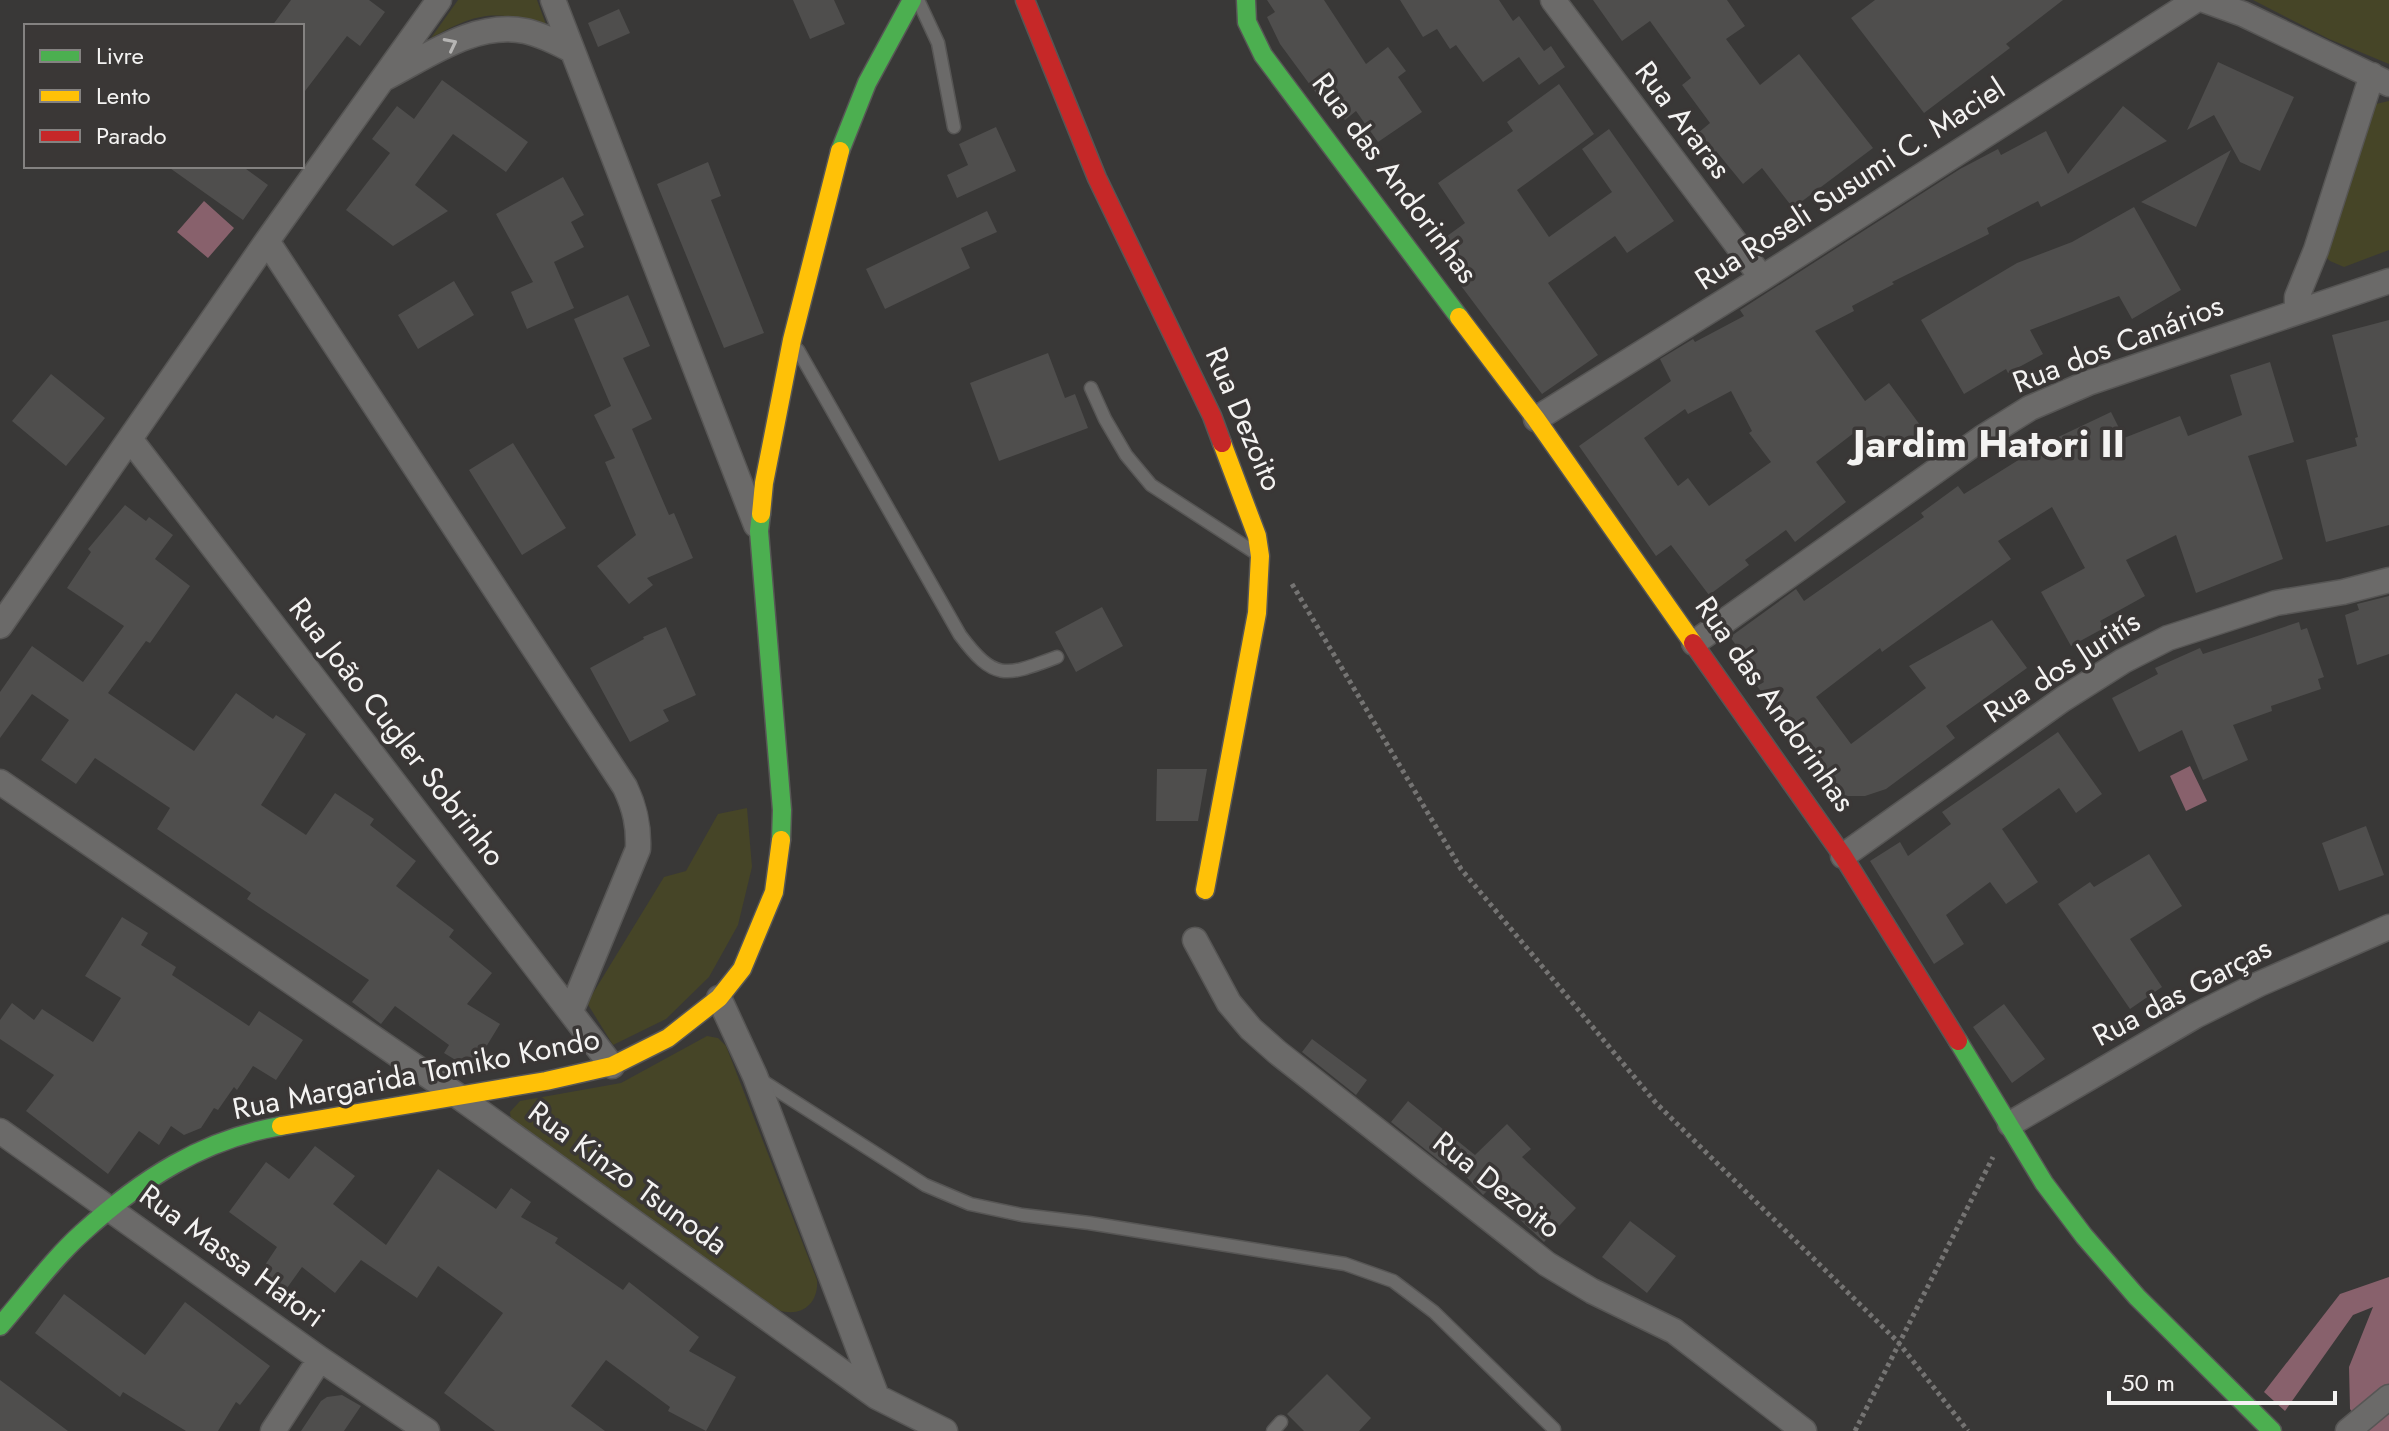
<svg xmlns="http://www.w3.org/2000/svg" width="2389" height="1431" viewBox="0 0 2389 1431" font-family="Jost,sans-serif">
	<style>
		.green { fill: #464527 }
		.water { fill: #88616c }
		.building { fill: #4f4e4d; fill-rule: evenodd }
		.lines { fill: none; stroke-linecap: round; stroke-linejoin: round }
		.lane-casing { stroke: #575655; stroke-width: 15 }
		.street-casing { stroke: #575655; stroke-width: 27 }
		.fast-casing { stroke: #575655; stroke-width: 21 }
		.slow-casing { stroke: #575655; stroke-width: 21 }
		.jam-casing { stroke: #575655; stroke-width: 21 }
		.path { stroke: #757473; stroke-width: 5; stroke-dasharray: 4 4; stroke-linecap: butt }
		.lane { stroke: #6b6a69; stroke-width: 12 }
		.street { stroke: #6b6a69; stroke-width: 24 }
		.fast { stroke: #4caf50; stroke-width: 18 }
		.slow { stroke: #ffc107; stroke-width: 18 }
		.jam { stroke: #c62828; stroke-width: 18 }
		.oneway { stroke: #b6b5b4 }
		.labels { text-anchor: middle; stroke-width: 7; stroke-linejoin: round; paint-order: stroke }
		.street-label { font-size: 30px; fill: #f4f3f2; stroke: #3a3736 }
		.district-label { font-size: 38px; font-weight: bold; fill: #f4f3f2; stroke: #3a3736 }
	</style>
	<rect width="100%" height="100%" fill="#393837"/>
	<path class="green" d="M458 0H537L547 27C495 9 479 12 431 38Z
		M2253 0H2389V64L2329 39Z
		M2389 101V250L2344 267 2330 261 2325 256 2371 105Z
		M747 808 752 867 738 925 709 977 666 1019 613 1045 587 1003 664 877 686 871 718 814Z
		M707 1036 718 1038 726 1046 817 1280C819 1304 801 1318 778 1310L511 1121 510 1112 520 1101 621 1083Z"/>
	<path class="water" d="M204 201 234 228 208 258 177 232Z
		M2190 766 2207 801 2186 811 2170 776Z
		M2389 1277V1431H2365L2350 1409 2349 1367 2373 1307 2353 1315 2285 1411 2264 1392 2340 1294Z"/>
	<path class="building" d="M291 0H369L385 12 360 46 347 36 302 95V26H272Z
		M793 0H834L845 24 810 39Z
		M1267 0H1324L1366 64 1388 47 1406 71 1398 77 1422 112 1378 142 1356 111 1345 120 1321 89 1316 93 1280 44 1267 17 1275 12Z
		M1400 0H1499L1513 21 1519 16 1544 51 1551 46 1565 67 1539 85 1519 57 1483 82 1456 45 1450 49 1437 29 1423 37Z
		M1593 0H1727L1745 26 1726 39 1760 85 1799 54 1873 148 1793 208 1762 168 1743 184 1716 151 1702 162 1686 143 1710 123 1682 85 1691 78 1650 21 1622 41Z
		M1875 0H2063L2006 44 2010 48 1924 113 1851 18Z
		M619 9 630 33 598 47 588 23Z
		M2218 62 2294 97 2260 171 2240 162 2214 115 2187 130Z
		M442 80 528 142 506 172 453 134 415 185 448 211 393 246 346 210 390 153 372 139 397 106 414 119Z
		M1559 84 1594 134 1517 190 1549 237 1612 192 1582 149 1609 129 1674 221 1627 253 1615 236 1548 283 1598 355 1542 394 1432 247 1465 223 1438 183 1513 131 1507 122Z
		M2123 106 2167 141 2041 207 2038 201 1987 228 1989 234 1892 282 1894 284 1852 306 1854 311 1815 331 1865 401 1889 383 1923 429 1898 448 1889 436 1873 447 1859 429 1816 462 1846 502 1795 542 1786 530 1745 560 1749 565 1709 595 1671 545 1656 556 1579 446 1671 381 1660 359 1693 339 1695 342 1744 316 1740 310 1960 169 1998 149 2001 155 2046 131 2068 174ZM1731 391 1752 431 1749 433 1771 462 1709 506 1688 478 1678 486 1644 438 1685 409 1688 414Z
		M996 127 1016 171 957 198 947 175 968 165 959 144Z
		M2231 150 2196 227 2141 202Z
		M708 162 721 196 711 200 764 333 724 348 657 184Z
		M167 166H242L268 185 243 220Z
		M563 177 584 215 571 222 584 247 554 262 574 308 527 329 511 292 533 282 496 214Z
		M2134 207 2181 290 2132 319 2119 296 2030 330 2043 354 2008 373 2006 369 1964 394 1921 320 2017 263 2072 242Z
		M987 211 997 232 961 248 970 268 885 309 866 269Z
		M454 281 474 315 418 349 398 315Z
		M628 295 650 346 623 358 652 419 632 429 669 515 674 513 693 558 647 578 653 585 629 604 597 566 636 535 605 462 615 458 594 415 611 406 574 319Z
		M2389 320V525L2326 542 2306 460 2357 446 2355 438 2358 437 2332 335Z
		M1048 353 1065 398 1075 394 1088 428 999 461 970 383Z
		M2270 362 2294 442 2248 456 2283 559 2196 593 2176 535 2126 560 2145 596 2100 621 2104 628 2071 646 2041 592 2085 568 2052 507 1998 541 2011 559 1882 652 1880 648 1816 697 1851 744 1926 688 1909 666 1992 620 2027 668 1946 726 1955 738 1886 789 1865 796H1840L1822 792 1808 772 1816 767 1757 686 1764 682 1730 637 1796 589 1804 601 1924 517 1921 513 1958 486 1964 494 2028 454 2027 452 2111 412 2124 438 2180 416 2188 436 2242 415 2230 375Z
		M51 374 105 418 66 466 12 421Z
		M513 443 566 528 522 555 469 470Z
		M125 505 146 521 149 517 173 535 155 559 190 586 150 643 146 641 108 693 194 751 236 693 273 719 276 715 306 734 261 805 306 835 335 793 374 819 370 825 416 861 396 886 454 930 449 937 492 973 467 1004 500 1024 472 1070 444 1053 449 1045 395 1006 381 1024 352 1002 369 980 247 899 251 893 157 829 170 808 95 758 76 784 41 760 69 720 32 694 0 738V692L32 646 83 682 124 626 67 588 91 552 88 549Z
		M2389 596V654L2357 665 2345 615 2359 610 2357 604Z
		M1102 607 1123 646 1076 672 1055 632Z
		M2299 622 2301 630 2307 628 2324 677 2318 679 2321 689 2271 706 2272 711 2233 725 2248 760 2203 780 2182 730 2139 752 2112 698 2158 674 2155 668 2200 648 2203 654Z
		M666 627 696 695 663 710 669 721 630 742 590 668 644 639 643 637Z
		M2058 732 2102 794 2076 813 2059 788 2002 829 2038 882 2006 904 1990 882 1946 915 1964 944 1934 964 1870 861 1900 842 1908 856 1951 824 1942 812Z
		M1157 769H1207L1198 821H1156Z
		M2366 826 2384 875 2339 891 2322 843Z
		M2149 854 2182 906 2130 939 2162 987 2130 1009 2058 904 2090 882 2094 887Z
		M122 917 148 933 141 945 176 967 172 975 249 1026 259 1011 303 1040 276 1080 253 1066 237 1090 234 1087 218 1110 214 1108 201 1128 184 1135 171 1126 159 1145 139 1131 108 1174 26 1111 54 1075 0 1039V1020L12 1003 34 1020 42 1009 93 1042 121 998 85 976Z
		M2004 1004 2045 1059 2012 1083 1973 1027Z
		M1312 1039 1367 1080 1356 1095 1302 1052Z
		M1408 1101 1475 1155 1507 1124 1531 1149 1522 1157 1576 1208 1544 1242 1488 1190 1483 1195 1451 1160 1446 1166 1391 1122Z
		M315 1146 355 1176 333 1204 386 1245 438 1169 496 1209 511 1188 531 1202 521 1217 558 1238 555 1243 623 1290 629 1282 699 1337 689 1351 736 1377 706 1431 668 1411 670 1407 606 1360 571 1406 605 1431H495L444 1393 503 1313 438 1266 417 1298 361 1260 335 1293 302 1267 287 1288 261 1271 277 1247 229 1212 266 1162 289 1179Z
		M1630 1221 1676 1256 1647 1293 1602 1257Z
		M64 1294 145 1355 185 1302 270 1366 240 1405 236 1402 218 1431H186L123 1392 120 1397 35 1333Z
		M1327 1374 1371 1418 1359 1431H1304L1287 1414Z
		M0 1380 68 1431H0Z
		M342 1395 361 1406 344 1431H301L321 1401 327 1397Z"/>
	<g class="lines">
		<defs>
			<path id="lane" d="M918 0 938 43 954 127
				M798 350 960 635C995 682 1006 676 1057 657
				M1091 388 1105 419 1126 455 1151 485 1254 552
				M758 1078 925 1185 970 1204 1022 1215 1089 1223 1345 1264 1393 1281 1434 1312 1554 1429
				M1273 1431 1281 1422"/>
			<path id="street" d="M553 0 756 525
				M1553 0 1762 278
				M2204 0 2243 14 2389 84
				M385 78C428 56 475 21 525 31 541 34 557 43 572 50
				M267 241 625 787C635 808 639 826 638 849L571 1011
				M2297 311V297L2316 250 2372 75
				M1536 419 1762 278 2196 0
				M130 439 612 1066
				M0 626 267 241 439 0
				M1694 643 1982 438 2030 408 2088 383 2389 281
				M0 782 458 1096 877 1397 945 1431
				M1843 856 2063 699 2123 661 2168 638 2276 603 2343 592 2389 580
				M1195 940 1229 1003 1251 1029 1277 1052 1547 1264 1592 1291 1674 1331 1804 1431
				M719 998 755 1076 877 1397
				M2010 1124 2195 1016 2259 984 2389 927
				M0 1131 320 1359 427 1431
				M273 1431 320 1359
				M2348 1431 2389 1397"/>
			<path id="fast" d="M1246 0 1247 22 1263 55 1459 317
				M840 151 867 83 912 0
				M761 514 759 531 782 810 781 840
				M1958 1041 2044 1183 2084 1236 2137 1297 2272 1431
				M0 1326C27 1295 52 1260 82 1233 140 1180 203 1139 281 1126"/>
			<path id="slow" d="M1459 317 1536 419 1693 643
				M761 514 764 483 792 340 840 151
				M1205 890 1257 613 1260 556 1257 536 1222 443
				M281 1126 546 1081 612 1066 668 1038 719 998 742 969 774 892 781 840"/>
			<path id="jam" d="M1025 0 1097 178 1212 416 1222 443
				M1693 643 1843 856 1958 1041"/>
		</defs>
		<use href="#lane" class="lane-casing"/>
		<use href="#street" class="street-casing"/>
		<use href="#fast" class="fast-casing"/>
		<use href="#slow" class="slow-casing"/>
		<use href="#jam" class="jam-casing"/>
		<path class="path" d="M1292 584 1461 869 1656 1103 1898 1342 1968 1431
			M1855 1431 1993 1157"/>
		<use href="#lane" class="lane"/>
		<use href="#street" class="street"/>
		<use href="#fast" class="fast"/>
		<use href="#slow" class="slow"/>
		<use href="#jam" class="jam"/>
	</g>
	<defs><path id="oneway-chevron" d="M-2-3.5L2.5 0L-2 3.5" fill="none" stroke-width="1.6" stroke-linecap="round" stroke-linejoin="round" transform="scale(2)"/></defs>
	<use class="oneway" href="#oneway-chevron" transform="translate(451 44) rotate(-27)"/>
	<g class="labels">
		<g class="street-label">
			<text transform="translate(1683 120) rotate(53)" y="10">Rua Araras</text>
			<text transform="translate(1395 178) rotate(53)" y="10">Rua das Andorinhas</text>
			<text transform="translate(1850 184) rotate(-33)" y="10">Rua Roseli Susumi C. Maciel</text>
			<text transform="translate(2118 344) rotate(-21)" y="10">Rua dos Canários</text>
			<text transform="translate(1244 419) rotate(67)" y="10">Rua Dezoito</text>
			<text transform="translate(2062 667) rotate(-33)" y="10">Rua dos Juritís</text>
			<text transform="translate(1775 704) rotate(55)" y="10">Rua das Andorinhas</text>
			<text transform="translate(397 732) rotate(52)" y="10">Rua João Cugler Sobrinho</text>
			<text transform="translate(2182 992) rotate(-28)" y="10">Rua das Garças</text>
			<text transform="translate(416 1074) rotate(-11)" y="10">Rua Margarida Tomiko Kondo</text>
			<text transform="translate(628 1178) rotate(36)" y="10">Rua Kinzo Tsunoda</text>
			<text transform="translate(1497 1185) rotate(38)" y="10">Rua Dezoito</text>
			<text transform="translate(232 1256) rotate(36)" y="10">Rua Massa Hatori</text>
		</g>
		<g class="district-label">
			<text x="1989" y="457">Jardim Hatori II</text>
		</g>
	</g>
	<rect x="24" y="24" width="280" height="144" fill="#3a3736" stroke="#848281" stroke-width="2"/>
	<rect x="40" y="50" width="40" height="12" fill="#4caf50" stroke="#848281" stroke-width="2"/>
	<text x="96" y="64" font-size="24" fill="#f4f3f2">Livre</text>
	<rect x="40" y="90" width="40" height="12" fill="#ffc107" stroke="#848281" stroke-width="2"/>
	<text x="96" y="104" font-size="24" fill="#f4f3f2">Lento</text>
	<rect x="40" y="130" width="40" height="12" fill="#c62828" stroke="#848281" stroke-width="2"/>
	<text x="96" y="144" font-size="24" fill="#f4f3f2">Parado</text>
	<path d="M2109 1391v12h226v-12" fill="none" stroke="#f4f3f2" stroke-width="4"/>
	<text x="2121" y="1391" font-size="24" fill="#f4f3f2" stroke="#3a3736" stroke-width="6" paint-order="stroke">50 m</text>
</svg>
